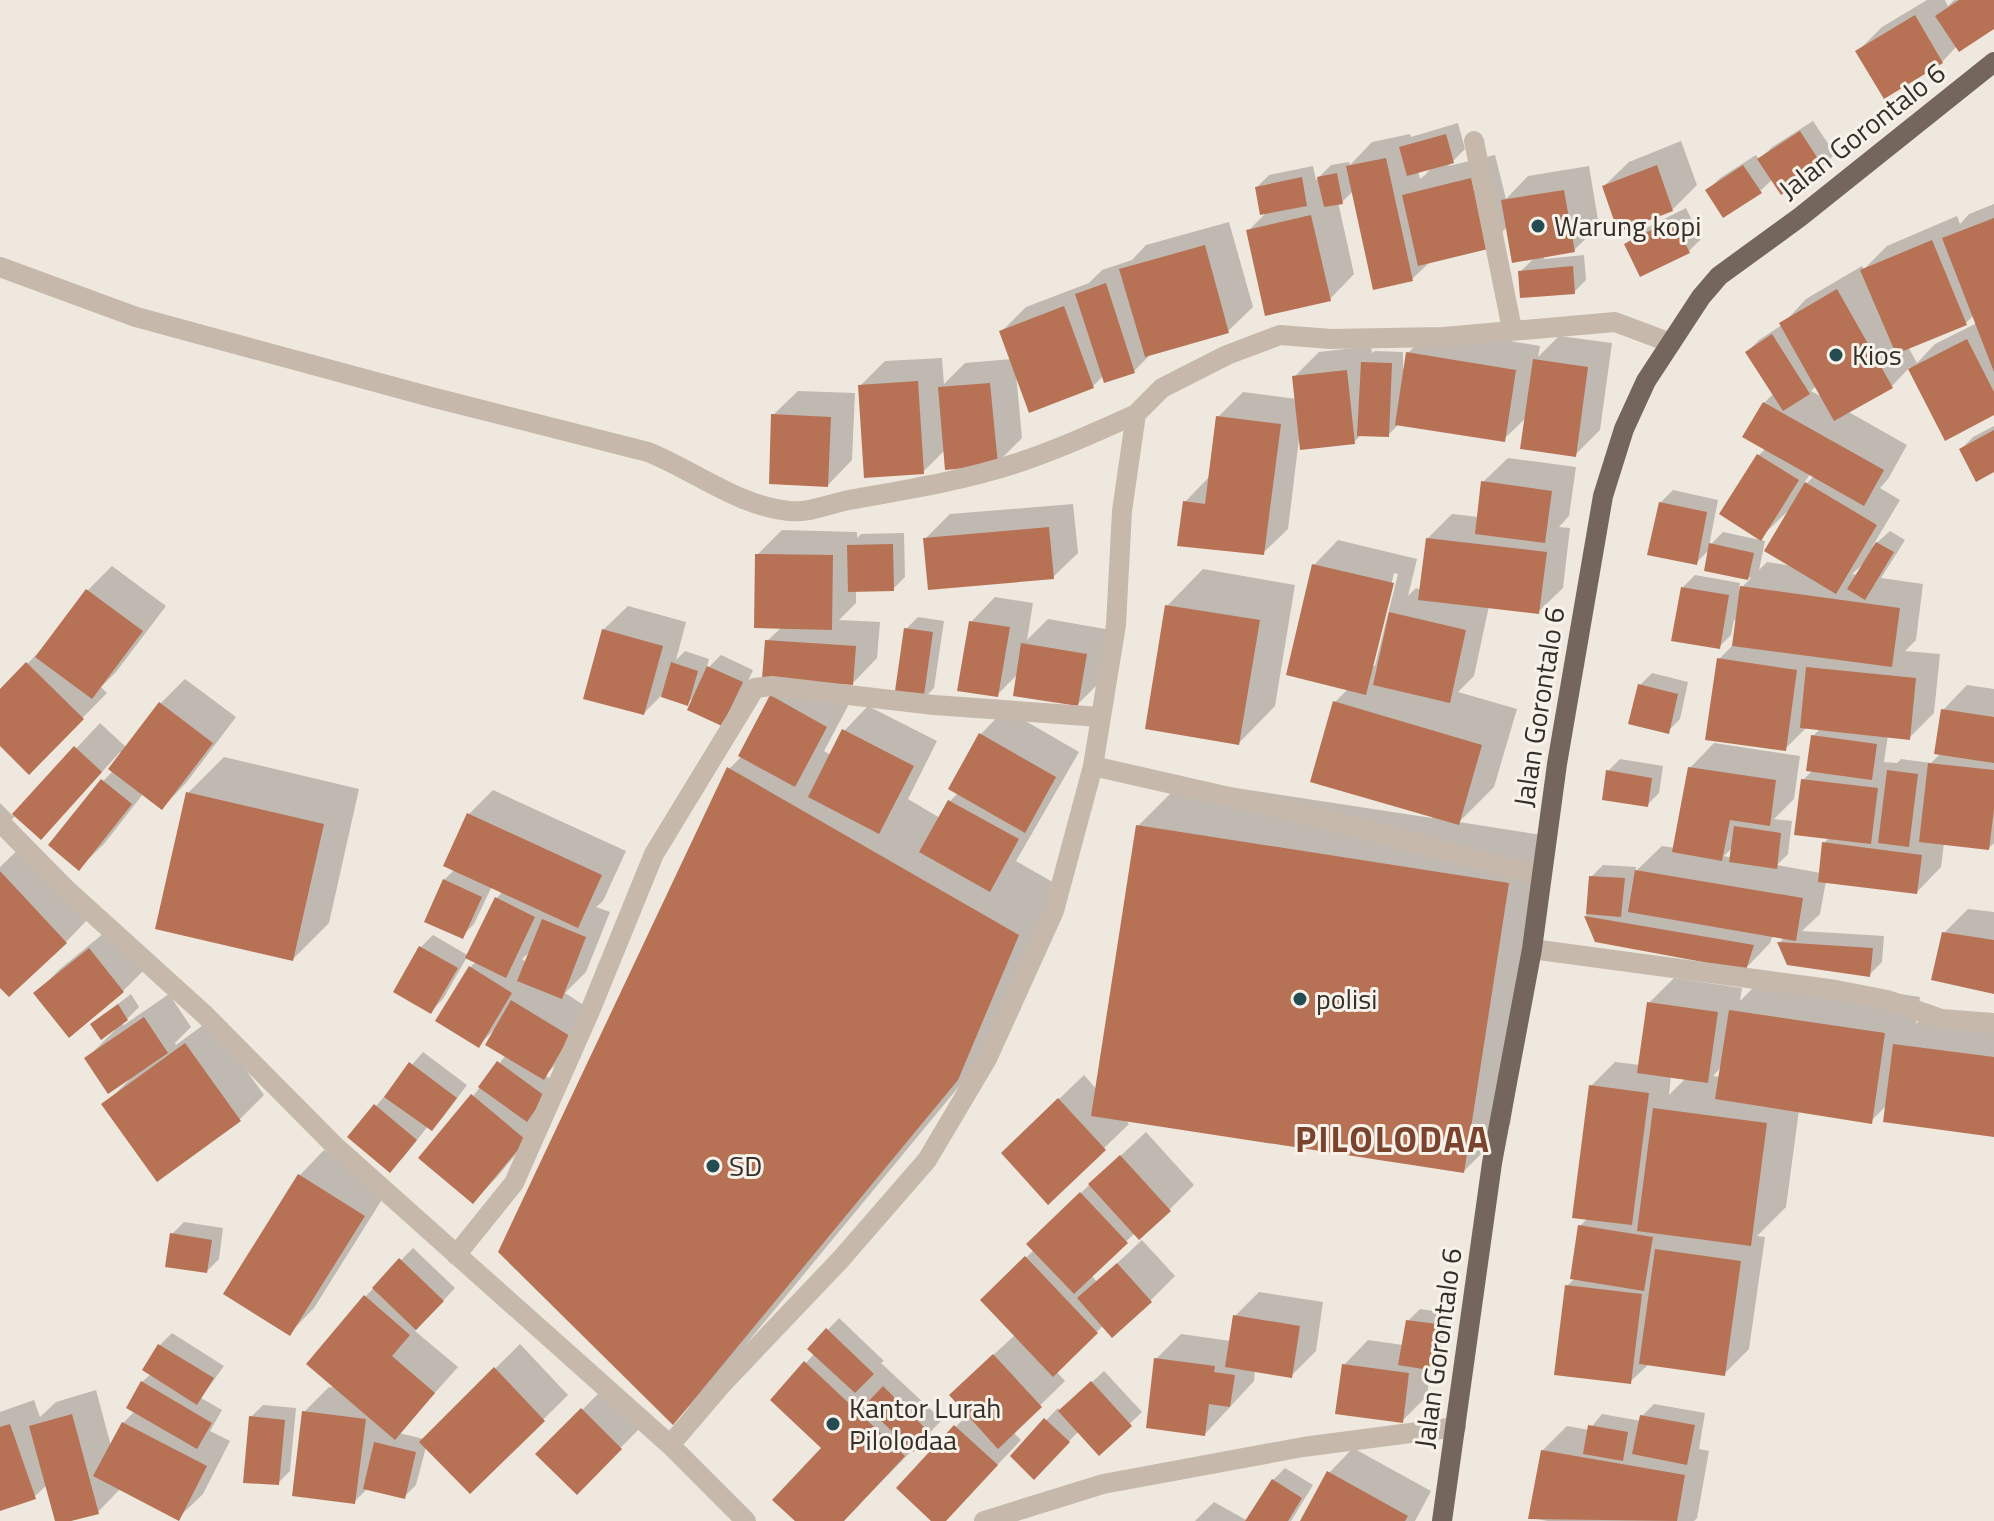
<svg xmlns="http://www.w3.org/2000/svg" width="1994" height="1521" viewBox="0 0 1994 1521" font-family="'Titillium Web',sans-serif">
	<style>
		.shadow { fill: #0003; fill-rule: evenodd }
		.building { fill: #b77255 }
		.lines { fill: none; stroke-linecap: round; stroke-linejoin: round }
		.street { stroke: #c6b9ab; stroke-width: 20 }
		.primary { stroke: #75665d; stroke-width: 20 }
		.poi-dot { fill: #244c51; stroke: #f7f2ea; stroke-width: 3 }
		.labels { text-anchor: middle; stroke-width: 6; stroke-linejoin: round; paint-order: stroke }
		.street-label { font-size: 28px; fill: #352e29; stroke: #f7f2ea }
		.poi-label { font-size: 28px; fill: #352e29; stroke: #f7f2ea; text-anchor: start }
		.district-label { font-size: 36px; font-weight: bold; letter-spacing: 2px; fill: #7a432d; stroke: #f7f2ea }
	</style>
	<rect width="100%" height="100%" fill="#efe8de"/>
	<path class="shadow" d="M1927 0H1945L1948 6 1954 0H1994V27L1957 46 1942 62 1885 97 1857 52 1882 27Z
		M1813 121 1835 154 1823 166 1773 179 1760 191 1708 190 1720 178 1756 155 1759 160 1772 147Z
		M1458 123 1465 149 1448 166 1495 155 1506 199 1528 176 1589 166 1599 226 1574 250 1544 255V259L1584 255 1586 280 1574 292 1520 272 1535 257 1508 226 1487 247 1431 261 1412 279 1353 191 1342 202H1338L1354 274 1330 299 1248 231 1267 212 1257 187 1269 175 1313 166 1316 180 1331 165 1349 162 1350 165 1372 142 1410 134 1411 137ZM1433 166 1425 175 1420 179 1418 171Z
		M1681 141 1697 185 1672 210 1604 186 1629 162Z
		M1994 204V413L1945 438 1910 367 1892 386 1847 411 1907 445 1888 479 1880 488 1900 500 1872 547 1890 531 1905 540 1881 578 1923 584 1916 640 1905 651 1940 654 1934 713 1909 738 1888 735 1884 762 1897 763 1901 759 1931 763 1941 753 1943 710 1967 685 1994 689V843L1989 848 1944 843 1941 867 1917 892 1826 881 1820 914 1802 931 1884 936 1882 962 1870 974 1788 963 1780 942 1785 937 1773 935 1770 943 1746 968 1586 917 1591 877 1603 865 1636 867 1635 872 1662 846 1675 848 1690 768 1714 743 1800 756 1794 799 1774 819 1792 821 1788 854 1777 865 1821 873 1824 843 1830 837 1803 780 1813 770V736L1821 728 1807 727 1785 749 1719 659 1734 644 1737 621 1734 620 1731 635 1719 647 1683 587 1695 575 1740 583 1739 590 1751 578 1706 569 1710 549 1696 563 1660 503 1673 490 1718 500 1709 546 1723 532 1765 541 1759 570 1767 562 1794 566 1790 509 1760 538 1759 455 1766 448 1764 403 1774 393 1747 352 1759 340 1782 325 1806 299 1862 266 1864 269 1887 246 1957 216 1960 224 1969 214ZM1974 315 1977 323 1935 344 1917 363 1908 347 1966 323ZM1817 385 1824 398 1811 391ZM1811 473 1814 476 1805 485 1804 483ZM1864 563 1858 575 1852 574ZM1733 847 1732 858 1724 856Z
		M1686 208 1701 239 1689 251 1626 244 1638 232Z
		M1229 222 1253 307 1228 331 1152 353 1134 371 1103 376 1093 386 1016 374 1022 438 997 463 945 450 923 472 860 386 885 361 942 358 944 384 965 363 1012 359 1002 331 1026 307 1089 283 1102 270 1132 260 1146 245Z
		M1433 328 1540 346 1538 357 1559 336 1612 343 1600 430 1575 455 1527 417 1504 439 1400 423 1388 435 1362 434 1354 442 1299 439 1288 529 1263 553 1185 502 1209 477 1218 417 1243 392 1297 399 1294 377 1319 352 1371 346 1372 353 1375 351 1403 352V369H1406L1408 353Z
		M798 391 855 393 852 460 828 485 773 415Z
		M1994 426V470L1961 449 1973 437Z
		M1508 458 1576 467 1569 516 1559 527 1570 528 1563 588 1538 612 1489 606 1474 676 1458 692 1517 709 1494 787 1459 822 1554 837 1510 1125 1464 1171 1125 1119 1129 1124 1048 1202 1028 1129 1084 1075 1097 1090 1138 826 1184 780 1432 818 1433 816 1335 702 1349 688 1314 565 1338 540 1417 559 1408 596 1416 588 1421 590 1428 538 1452 514 1479 517 1483 482ZM1394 573 1398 574 1375 666H1371Z
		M1073 504 1078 553 1053 577 925 539 950 514Z
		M782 530 857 532V538L861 534 904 533 905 577 893 589 856 590V603L839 620 880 622 877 658 853 683 811 680 850 702 824 751 831 755 844 731 868 706 937 741 908 799 940 818 949 802 958 793 981 734 1005 709 1079 752 1016 861 1063 888 1004 1032 719 1377 673 1423 729 769 742 756 772 697 790 678 767 641 782 627 757 555Z
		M112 566 166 606 116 672 101 687 107 693 29 772 0 743V691L52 639 88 590Z
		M1203 569 1295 585 1275 706 1239 743 1167 606Z
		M995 597 1033 603 1027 640 1048 619 1111 630 1102 680 1078 704 1018 674 997 695 971 622Z
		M628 606 686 622 676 660 685 651 709 659 706 670 721 655 753 670 734 712 722 724 695 696 688 703 662 695 644 713 603 630Z
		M918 617 944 621 934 688 922 700 906 629Z
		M1652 673 1688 682 1680 719 1668 731 1640 685Z
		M185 679 236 717 186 783 162 808 143 794 104 844 79 868 103 781 113 771 123 754 120 752 65 813 16 815 0 831V803L13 816 100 723 127 748 161 703Z
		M224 757 359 789 329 923 293 959 188 793Z
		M1620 759 1663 766 1659 793 1647 805 1608 771Z
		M493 790 626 851 603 901 596 907 610 912 586 972 565 993 593 1011 568 1053 545 1075 556 1083 549 1114 497 1177 473 1202V1096L506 1055 494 1030 478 1046 470 968 476 961 467 957 443 999 431 1011 421 947 433 935 469 956 496 899 503 891 492 886 474 924 462 936 444 880 455 869 468 815ZM532 950 526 962 522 959Z
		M23 845 90 917 66 942 0 985V867Z
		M1968 909 1994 912V992L1944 933Z
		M115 924 148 966 123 991 69 1035 35 994 60 969Z
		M1767 974 1920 997 1916 1024 1931 1009 1994 1017V1135L1887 1105 1871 1121 1799 1110 1786 1207 1757 1236 1765 1237 1749 1349 1724 1374 1650 1363 1630 1382 1567 1286 1575 1278 1580 1226 1588 1218 1591 1086 1615 1062 1640 1065 1649 1003 1674 978 1742 988 1740 1001ZM1722 1066 1721 1077 1713 1076ZM1671 1076 1686 1078 1669 1095Z
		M131 994 139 1007 122 1024 124 1025 169 994 191 1027 175 1043 176 1045 210 1020 264 1095 240 1119 157 1179 104 1105 129 1080 86 1059 115 1030 92 1024Z
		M423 1052 467 1085 443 1117 431 1129 428 1126 402 1159 376 1106Z
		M1146 1132 1194 1185 1169 1210 1135 1233 1091 1275 1097 1282 1142 1240 1175 1276 1150 1301 1104 1325 1056 1371 1065 1381 1013 1432 1021 1440 944 1521H934L899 1488 968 1414 976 1371 1015 1335 982 1300 1034 1250 1053 1219Z
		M324 1150 388 1190 314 1308 290 1333 226 1293 300 1175Z
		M184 1222 223 1228 219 1259 207 1271 172 1234Z
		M413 1248 455 1288 415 1331 458 1367 399 1433 424 1439 520 1344 568 1395 470 1492 426 1447 416 1485 404 1497 368 1488 354 1502 304 1412 329 1387 338 1388 365 1297Z
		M1259 1292 1323 1302 1316 1351 1291 1376 1255 1370 1254 1381 1205 1434 1156 1359 1181 1334 1231 1341 1235 1316Z
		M1420 1309 1448 1313 1440 1356 1431 1366 1427 1396 1402 1421 1344 1365 1368 1340 1403 1345 1408 1321Z
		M839 1318 884 1361 881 1363 942 1420 843 1521H798L824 1448 773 1399 815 1353 810 1349Z
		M172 1333 224 1366 201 1398 222 1410 210 1431 230 1441 203 1494 178 1518 121 1488 98 1512 63 1521H57L47 1485 34 1497 0 1509V1412L34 1400 40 1417 56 1402 96 1390 111 1446 123 1423 135 1411 142 1382 151 1374 160 1345Z
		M1104 1371 1142 1412 1099 1453 1079 1431 1034 1477 1012 1456 1058 1408 1061 1411Z
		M607 1385 645 1423 577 1492 538 1454Z
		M1654 1404 1705 1413 1699 1449 1709 1451 1697 1518 1694 1521H1548L1530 1518 1542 1451 1567 1426 1589 1430 1602 1414 1641 1421 1642 1416Z
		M263 1405 296 1408 290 1471 278 1483 251 1417Z
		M1353 1448 1431 1491 1415 1521H1302L1329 1473Z
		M1285 1468 1313 1485 1291 1521H1195L1214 1502 1248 1521 1273 1480Z"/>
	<path class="building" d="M1959 0H1994V29L1959 52 1935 16Z
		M1915 15 1943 63 1884 99 1855 51Z
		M1800 131 1824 168 1781 195 1757 159Z
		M1446 134 1454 163 1407 176 1399 147Z
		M1386 158 1413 281 1373 290 1346 166Z
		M1657 165 1673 211 1618 232 1602 186Z
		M1743 165 1762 193 1723 218 1705 190Z
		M1337 173 1343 204 1324 207 1317 177Z
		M1302 177 1307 206 1260 215 1255 187Z
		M1471 178 1488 249 1418 266 1402 195Z
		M1564 190 1575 252 1512 263 1501 200Z
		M1311 215 1331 301 1265 316 1246 230Z
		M1994 218V372L1942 238Z
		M1673 219 1690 253 1640 277 1624 244Z
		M1932 240 1967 325 1896 354 1860 270Z
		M1205 245 1229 333 1145 357 1119 269Z
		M1573 266 1575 294 1520 298 1518 271Z
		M1106 283 1135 373 1104 383 1075 294Z
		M1837 289 1893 388 1834 421 1779 323Z
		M1064 306 1094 388 1029 413 999 331Z
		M1772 334 1810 394 1783 411 1745 352Z
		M1967 339 1994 392V415L1945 441 1908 369Z
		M1406 352 1516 370 1505 442 1395 425Z
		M1533 359 1588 367 1576 457 1520 449Z
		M1361 362 1392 363 1389 437 1357 436Z
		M1347 370 1355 444 1300 450 1292 376Z
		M918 381 924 474 864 478 858 385Z
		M990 383 998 465 945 470 938 387Z
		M1763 402 1884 470 1864 506 1742 437Z
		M771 414 831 417 828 487 769 484Z
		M1216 416 1281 424 1264 555 1177 546 1183 501 1205 504Z
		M1994 430V472L1976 482 1959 449Z
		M1757 454 1799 480 1761 541 1719 514Z
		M1481 481 1552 491 1545 543 1475 534Z
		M1805 482 1877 525 1836 594 1764 551Z
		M1659 502 1707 512 1697 565 1647 555Z
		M1049 527 1054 579 928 590 923 538Z
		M1426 538 1547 552 1539 614 1418 600Z
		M1876 542 1894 552 1865 600 1847 589Z
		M1709 543 1754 553 1748 580 1704 571Z
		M893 544 894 591 848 592 847 545Z
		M755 554 833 555 832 630 754 628Z
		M1312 564 1394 583 1366 695 1286 675Z
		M1740 586 1900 608 1892 667 1732 646Z
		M1681 587 1729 595 1720 649 1671 641Z
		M86 589 143 631 92 699 35 657Z
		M1165 605 1260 620 1239 745 1145 729Z
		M1389 612 1466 630 1450 703 1373 685Z
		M969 621 1010 627 998 697 957 691Z
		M904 628 933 632 923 702 894 698Z
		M602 629 663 646 644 715 583 699Z
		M765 640 856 646 853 685 762 679Z
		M1021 643 1087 654 1078 706 1013 696Z
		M1717 658 1797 670 1786 751 1705 740Z
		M26 662 84 719 29 775 0 746V689Z
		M671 662 698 671 688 706 661 697Z
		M707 666 743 682 722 726 687 710Z
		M1806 667 1916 678 1910 740 1800 728Z
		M1638 684 1678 694 1669 734 1628 724Z
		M770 695 827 727 795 787 738 756Z
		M1333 701 1482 745 1459 825 1310 782Z
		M159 702 213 743 162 810 108 769Z
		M1941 709 1994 717V763L1934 754Z
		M842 729 914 766 879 834 808 797Z
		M979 733 1056 777 1025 833 948 789Z
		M1811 735 1877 744 1872 780 1806 771Z
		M74 746 102 772 41 840 12 814Z
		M1928 763 1994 770V809L1989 850 1919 842Z
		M727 767 1019 935 958 1080 673 1425 498 1252Z
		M1688 767 1776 780 1770 826 1730 820 1722 861 1672 852Z
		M1606 770 1652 778 1648 807 1602 800Z
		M1887 770 1918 774 1909 847 1878 843Z
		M101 779 132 804 79 871 48 845Z
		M1801 779 1878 788 1871 844 1794 835Z
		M186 792 324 824 293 961 155 929Z
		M948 800 1019 839 990 892 919 852Z
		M467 813 602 875 578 928 443 866Z
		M1136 825 1509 883 1464 1173 1091 1116Z
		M1734 826 1781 833 1777 869 1729 862Z
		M1822 842 1922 855 1917 894 1818 882Z
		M1635 870 1803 898 1796 941 1628 912Z
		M0 871 67 943 9 997 0 988Z
		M1589 876 1625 878 1621 917 1586 914Z
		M443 879 482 897 463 939 424 922Z
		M495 897 535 917 506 978 465 958Z
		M1584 916 1754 945 1746 970 1595 942Z
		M542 919 586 937 562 999 517 981Z
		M1942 932 1994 940V994L1931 980Z
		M1777 942 1873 948 1870 977 1787 965Z
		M419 946 458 968 431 1014 393 992Z
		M89 948 124 992 69 1038 33 993Z
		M469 966 512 993 479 1048 435 1021Z
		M511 1000 570 1036 544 1080 485 1045Z
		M1647 1002 1718 1012 1708 1083 1637 1073Z
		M118 1004 128 1020 101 1040 90 1024Z
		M1729 1010 1885 1033 1872 1124 1715 1099Z
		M144 1017 168 1053 108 1094 84 1058Z
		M185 1043 241 1121 157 1182 101 1104Z
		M1893 1044 1994 1057V1137L1883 1122Z
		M497 1061 545 1096 527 1122 478 1087Z
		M409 1062 457 1098 432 1131 384 1097Z
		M1589 1085 1649 1093 1632 1225 1572 1218Z
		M471 1094 526 1140 473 1204 418 1158Z
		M1058 1098 1106 1150 1048 1205 1001 1153Z
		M374 1104 417 1140 390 1173 347 1137Z
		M1653 1108 1767 1123 1751 1246 1637 1231Z
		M1120 1155 1171 1211 1139 1240 1088 1184Z
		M298 1174 365 1216 290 1336 223 1294Z
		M1080 1192 1128 1243 1074 1294 1026 1244Z
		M1578 1225 1653 1237 1644 1291 1570 1279Z
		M170 1233 212 1240 207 1273 165 1267Z
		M1655 1249 1741 1261 1725 1376 1639 1364Z
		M1025 1256 1098 1333 1053 1377 980 1300Z
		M399 1258 444 1301 416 1330 372 1288Z
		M1117 1263 1152 1302 1112 1338 1077 1298Z
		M1565 1285 1642 1294 1631 1384 1554 1375Z
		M364 1295 410 1335 392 1356 435 1393 395 1440 306 1364Z
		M1233 1315 1300 1326 1292 1378 1225 1367Z
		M1406 1320 1437 1324 1429 1370 1398 1365Z
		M826 1328 874 1374 855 1393 807 1349Z
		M158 1344 214 1378 197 1405 142 1370Z
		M993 1354 1042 1407 998 1449 949 1395Z
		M1154 1358 1215 1366 1214 1372 1235 1375 1230 1407 1209 1404 1205 1436 1146 1428Z
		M804 1361 905 1456 844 1521H795L772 1500 821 1448 770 1400Z
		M1342 1364 1409 1373 1403 1423 1335 1414Z
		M494 1367 545 1421 470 1494 419 1442Z
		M141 1381 212 1423 197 1449 126 1408Z
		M1091 1381 1132 1426 1099 1456 1058 1411Z
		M883 1386 931 1434 913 1452 865 1405Z
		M581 1408 622 1449 577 1495 535 1454Z
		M302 1411 366 1419 355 1504 292 1496Z
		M72 1414 99 1514 71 1521H55L29 1426Z
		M1640 1415 1695 1425 1687 1465 1632 1454Z
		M249 1416 285 1420 279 1485 243 1483Z
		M1044 1418 1070 1442 1034 1480 1010 1456Z
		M122 1422 207 1466 179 1521 93 1476Z
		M10 1424 36 1499 0 1511V1427Z
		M954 1425 998 1465 946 1521H931L896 1488Z
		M1588 1425 1628 1432 1623 1461 1583 1454Z
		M374 1442 416 1452 405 1499 363 1489Z
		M1541 1450 1685 1475 1677 1521 1528 1519Z
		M1327 1471 1408 1516 1405 1521H1300Z
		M1272 1479 1302 1498 1288 1521H1245Z"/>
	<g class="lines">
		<path class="street" d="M1474 141 1512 329
			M0 267 136 317 431 397 648 452C695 471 738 506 789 511 810 513 829 504 849 500 905 490 962 481 1017 463 1057 450 1097 432 1136 414
			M1093 766 1304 814 1541 876
			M0 822 67 890 205 1015 336 1147 670 1445 746 1521
			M1532 949 1836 990 1887 1000 1941 1019 1994 1023
			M456 1255 514 1183 590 1011 654 854 755 688 772 686 934 705 1100 717
			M670 1445 723 1383 841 1259 927 1160 987 1059 1054 911 1093 766 1116 625 1122 511 1136 414 1162 388 1227 355 1280 335 1331 339 1443 337 1615 322 1671 343
			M984 1521 1103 1484 1303 1447 1456 1427"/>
		<path class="primary" d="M1442 1521 1492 1163 1532 949 1557 764 1603 496 1624 429 1646 381 1701 297 1719 276 1800 217 1994 62"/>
	</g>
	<g class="poi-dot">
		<circle cx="1538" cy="226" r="8"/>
		<circle cx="1836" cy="355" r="8"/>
		<circle cx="1300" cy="999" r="8"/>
		<circle cx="713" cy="1166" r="8"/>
		<circle cx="833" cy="1424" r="8"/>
	</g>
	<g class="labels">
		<g class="street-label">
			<text transform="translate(1862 131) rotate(-38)" y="10">Jalan Gorontalo 6</text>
			<text transform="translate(1539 707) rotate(-81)" y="10">Jalan Gorontalo 6</text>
			<text transform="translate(1438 1348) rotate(-82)" y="10">Jalan Gorontalo 6</text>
		</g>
		<g class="poi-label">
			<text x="1554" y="236">Warung kopi</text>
			<text x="1852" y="365">Kios</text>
			<text x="1316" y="1009">polisi</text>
			<text x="729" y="1176">SD</text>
			<text x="849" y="1418">Kantor Lurah<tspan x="849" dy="32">Pilolodaa</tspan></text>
		</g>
		<g class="district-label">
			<text x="1393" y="1152">PILOLODAA</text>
		</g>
	</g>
</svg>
